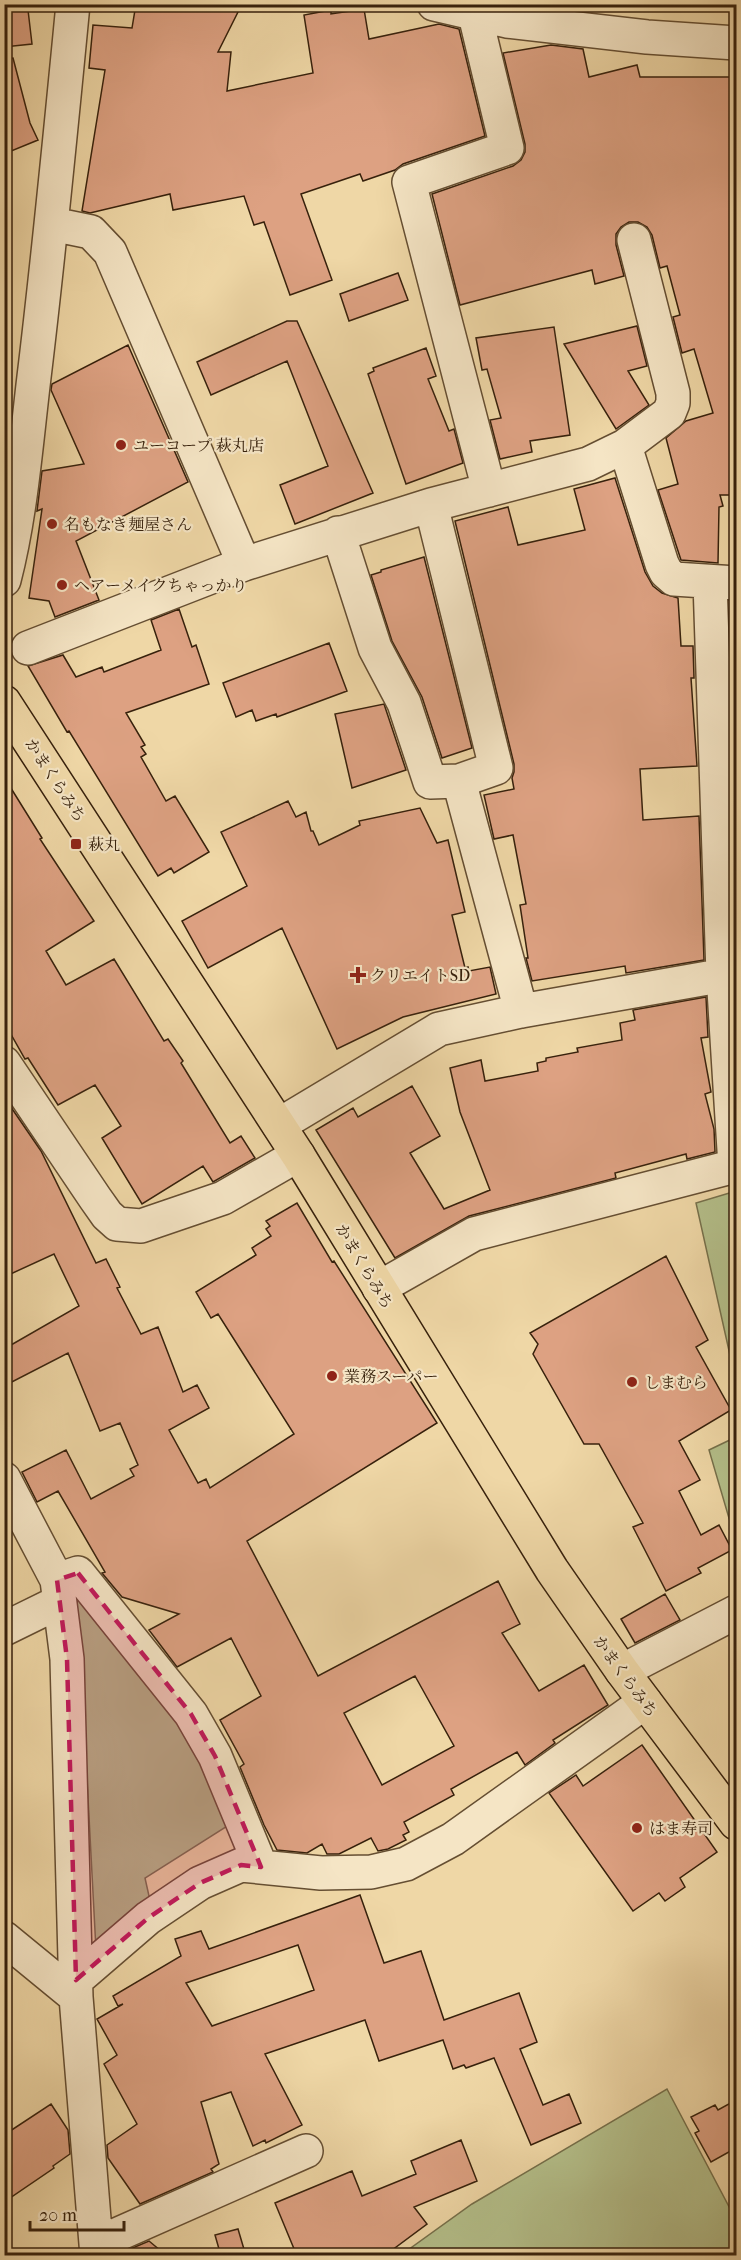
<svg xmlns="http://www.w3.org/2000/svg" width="741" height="2260" viewBox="0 0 741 2260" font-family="'IM FELL French Canon','Noto Serif JP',serif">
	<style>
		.green { fill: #b4bf8a; stroke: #76704b; stroke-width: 1.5 }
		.building { fill: #dda182; stroke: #37210c; stroke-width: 1.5; fill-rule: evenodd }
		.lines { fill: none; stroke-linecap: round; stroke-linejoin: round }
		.minor-casing { stroke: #654e32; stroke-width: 36 }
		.major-casing { stroke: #37210c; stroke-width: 36 }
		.minor { stroke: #f5e5c5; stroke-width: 33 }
		.major { stroke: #efd7a6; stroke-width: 33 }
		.marked { fill: #c2185b; fill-opacity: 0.2; stroke: #c2185b; stroke-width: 4.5; stroke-dasharray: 12 8; stroke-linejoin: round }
		.poi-dot { fill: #8f2418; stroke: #f5e5c5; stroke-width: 2 }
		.labels { text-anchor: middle; stroke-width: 4.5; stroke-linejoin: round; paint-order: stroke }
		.poi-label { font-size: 16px; fill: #37210c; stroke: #f5e5c5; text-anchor: start }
		.street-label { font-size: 16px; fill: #37210c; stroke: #f5e5c5 }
	</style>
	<rect width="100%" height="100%" fill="#efd7a6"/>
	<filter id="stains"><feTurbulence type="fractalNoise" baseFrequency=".00333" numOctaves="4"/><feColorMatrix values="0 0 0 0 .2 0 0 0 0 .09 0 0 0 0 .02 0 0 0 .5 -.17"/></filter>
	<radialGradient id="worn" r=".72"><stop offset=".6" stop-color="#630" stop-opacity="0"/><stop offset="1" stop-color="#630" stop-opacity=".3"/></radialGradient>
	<path class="green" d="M736 1191V1382L696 1203Z
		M736 1437V1542L709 1450Z
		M80 1588 193 1735 229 1825 145 1878 151 1905 96 1950 79 1626 70 1592Z
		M667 2089 736 2220V2249L725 2256 401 2255 472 2204Z"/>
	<path class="building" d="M136 4H242L218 52H231L227 91 313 73 304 15 331 10V14L364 9 369 39 439 24 459 29 485 136 403 164 395 170 363 181 360 174 301 194 332 280 290 295 264 222 254 225 244 196 173 210 170 194 90 213 82 211 105 70 89 68 93 25 132 28Z
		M28 10 32 44 4 47V12Z
		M551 45 583 49 589 77 637 65 640 77H736V324L730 326 736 350V495H720L723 506 719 507 718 563 681 560 658 490 678 484 666 438 686 421 713 413 694 349 682 353 673 317 680 315 667 266 660 268 652 235 647 227 638 222H629L621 227 616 234V245L624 276 595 284 592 270 460 305 432 194 513 166 521 160 525 152V144L503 53Z
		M13 58 30 123 38 140 4 154V59Z
		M398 273 408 300 349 321 340 294Z
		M287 321H297L373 493 295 524 280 485 328 466 287 361 211 395 197 362Z
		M637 326 647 366 628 371 649 405 616 429 564 344Z
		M554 327 570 435 530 441 532 452 500 459 490 420 501 418 487 369 482 370 476 338Z
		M128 345 188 482 76 541 99 600 55 617 49 601 29 598 42 509 37 511 42 471 84 464 51 390 52 384Z
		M426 348 436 376 428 379 449 431 454 429 463 463 406 484 368 374 374 371 373 368Z
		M615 478 645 572 653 586 662 593 678 598 681 646H693L694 678H691L697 766 640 769 643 820 699 816 704 960 626 973 625 966 532 981 526 958H528L520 905 526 904 513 835 494 839 484 795 514 789 512 778 514 772V764L455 521 508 507 518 545 585 530 574 489Z
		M424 557 472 748 442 758 422 697 392 641 371 575 381 572V570Z
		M179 609 192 647 196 645 209 684 126 713 145 745 141 747 146 754 141 757 166 801 175 796 209 852 174 873 171 868 158 876 69 731 67 732 28 666 63 655 76 677 102 667 104 672 161 650 151 620Z
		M329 643 347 691 277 717 276 714 256 721 252 710 236 717 223 683Z
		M731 643H736V673H732Z
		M384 704 406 770 352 788 335 714Z
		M4 777 42 838 40 839 94 921 46 951 66 985 114 959 164 1041 168 1039 183 1061 181 1063 230 1143 241 1136 255 1158 213 1182 203 1166 142 1204 102 1138 121 1126 95 1085 58 1105 28 1058 25 1059 4 1022Z
		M288 801 296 817 306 812 311 831H313L319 845 360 825 359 821 420 808 437 843 448 840 465 912 452 915 465 968 468 967 469 971 490 967 496 994 403 1017 337 1049 282 928 208 968 182 921 247 886 221 832Z
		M706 997 708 1037 701 1038 711 1092 705 1094 714 1129 715 1152 687 1159 686 1154 615 1173 616 1178 469 1216 395 1258 316 1130 353 1108 358 1117 412 1086 440 1136 410 1153 444 1209 490 1190 460 1112 450 1068 481 1060 485 1081 538 1071 537 1063 546 1061V1058L578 1052 577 1048 622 1040 620 1023 635 1020 633 1010Z
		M4 1097 41 1151 96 1263 106 1259 120 1287 117 1288 141 1334 158 1327 183 1392 197 1385 209 1408 169 1430 198 1483 206 1479 210 1488 294 1434 218 1314 211 1318 196 1292 256 1255 252 1248 271 1236 266 1229 270 1226 266 1221 297 1203 332 1262 334 1261 437 1423 247 1541 318 1676 498 1581 520 1624 502 1633 539 1691 584 1665 608 1705 553 1740 555 1743 525 1765 517 1752 451 1789 454 1795 404 1822 409 1832 403 1835 406 1840 388 1849 378 1851 371 1838 339 1854H327L322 1844 307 1853 277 1850 264 1825 240 1767 244 1764 220 1720 261 1696 231 1638 177 1667 149 1630 179 1614 122 1597 102 1573 105 1572 58 1491 37 1502 22 1472 66 1450 91 1499 134 1476 130 1469 138 1465 120 1423 100 1431 68 1353 4 1386V1349L79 1306 54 1254 4 1277ZM415 1676 454 1746 382 1785 344 1713Z
		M666 1256 708 1340 696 1347 731 1410 679 1441 700 1480 679 1491 701 1535 719 1525 732 1550 698 1568 701 1573 666 1591 633 1527 643 1523 599 1444H584L533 1354 538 1344 530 1333Z
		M665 1594 680 1620 635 1643 621 1619Z
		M642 1745 717 1852 680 1878 685 1887 665 1901 659 1893 633 1911 549 1793 576 1775 583 1786Z
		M360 1895 384 1963 421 1951 444 2020 519 1993 537 2042 520 2049 543 2105 569 2094 581 2123 531 2145 494 2058 466 2068 464 2065 453 2069 443 2040 379 2061 365 2020 265 2054 302 2125 266 2143 265 2140 253 2146 231 2092 201 2102 219 2164 211 2169 213 2172 140 2204 108 2158 107 2145 137 2124 104 2064 117 2055 97 2019 123 2004 118 2006 113 1996 181 1956 175 1939 201 1931 209 1949ZM298 1945 314 1990 212 2026 186 1983Z
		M736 2100V2148L711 2162 695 2133 699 2131 691 2117 715 2105 718 2110Z
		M51 2104 68 2130 70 2154 53 2166 54 2168 4 2202V2135Z
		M461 2140 477 2181 414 2207 427 2224 384 2256H297L275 2203 352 2171 362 2196 416 2174 411 2161Z
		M238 2229 246 2256H221L215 2235Z
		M149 2241 167 2256H125L123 2252Z"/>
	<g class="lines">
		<defs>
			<path id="minor" d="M434 4 507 21 647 37 736 43
				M475 15 507 148 409 182 489 490
				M52 224 91 232 110 252 244 564
				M625 446 669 413 673 403V393L634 240
				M431 505 496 768 459 781 521 1011
				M338 533 375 648 404 703 430 782 459 781
				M4 580C21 514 26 444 34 377 49 253 61 129 73 4
				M28 648 244 564 431 505 588 464 625 446 662 564 666 572 674 579 736 583
				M4 1063 95 1198 107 1215 117 1224 141 1226 223 1198 298 1155
				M279 1125 439 1029 521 1011 736 973
				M379 1288 474 1234 735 1166 723 974 710 582
				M4 1479 57 1580 67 1659 76 1997 97 2256
				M57 1580 78 1573 191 1714 215 1756 261 1867
				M4 1629 59 1602
				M622 1671 736 1612
				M4 1938 76 1997
				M76 1980 148 1918 200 1883 241 1865 321 1873 371 1872 406 1864 453 1839 645 1702
				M96 2244 306 2151"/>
			<path id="major" d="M4 702 298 1155 552 1570 622 1671 736 1823"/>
		</defs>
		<use href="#minor" class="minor-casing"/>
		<use href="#major" class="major-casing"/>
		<use href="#minor" class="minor"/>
		<use href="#major" class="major"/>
	</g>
	<path class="marked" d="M78 1573 191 1714 215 1756 261 1867 241 1865 200 1883 148 1918 76 1980 67 1659 57 1580Z"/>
	<g class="poi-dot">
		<circle cx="121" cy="445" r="6"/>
		<circle cx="52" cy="524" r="6"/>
		<circle cx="62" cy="585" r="6"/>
		<rect x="70" y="838" width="12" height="12" rx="3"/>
		<path d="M355 966h6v6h6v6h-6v6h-6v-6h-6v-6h6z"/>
		<circle cx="332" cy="1376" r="6"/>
		<circle cx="632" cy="1382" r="6"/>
		<circle cx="637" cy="1828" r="6"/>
	</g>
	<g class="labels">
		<g class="poi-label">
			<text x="133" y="451">ユーコープ 萩丸店</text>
			<text x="64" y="530">名もなき麺屋さん</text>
			<text x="74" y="591">ヘアーメイクちゃっかり</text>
			<text x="88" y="850">萩丸</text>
			<text x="370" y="981">クリエイトSD</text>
			<text x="344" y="1382">業務スーパー</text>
			<text x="644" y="1388">しまむら</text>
			<text x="649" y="1834">はま寿司</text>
		</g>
		<g class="street-label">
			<text transform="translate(56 780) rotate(57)" y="6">かまくらみち</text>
			<text transform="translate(365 1266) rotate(59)" y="6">かまくらみち</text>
			<text transform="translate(626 1676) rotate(54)" y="6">かまくらみち</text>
		</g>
	</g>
	<rect width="741" height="2260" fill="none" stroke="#efd7a6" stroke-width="24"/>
	<rect x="6" y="6" width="729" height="2248" fill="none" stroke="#37210c" stroke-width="3"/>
	<rect x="12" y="12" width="717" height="2236" fill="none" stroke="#37210c" stroke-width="1.5"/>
	<path d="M30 2221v9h94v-9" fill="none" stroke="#37210c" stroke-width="3"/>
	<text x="39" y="2221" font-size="18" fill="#37210c" stroke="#f5e5c5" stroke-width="4.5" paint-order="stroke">20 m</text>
	<rect width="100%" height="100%" filter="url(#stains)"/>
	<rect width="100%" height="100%" fill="url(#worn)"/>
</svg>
